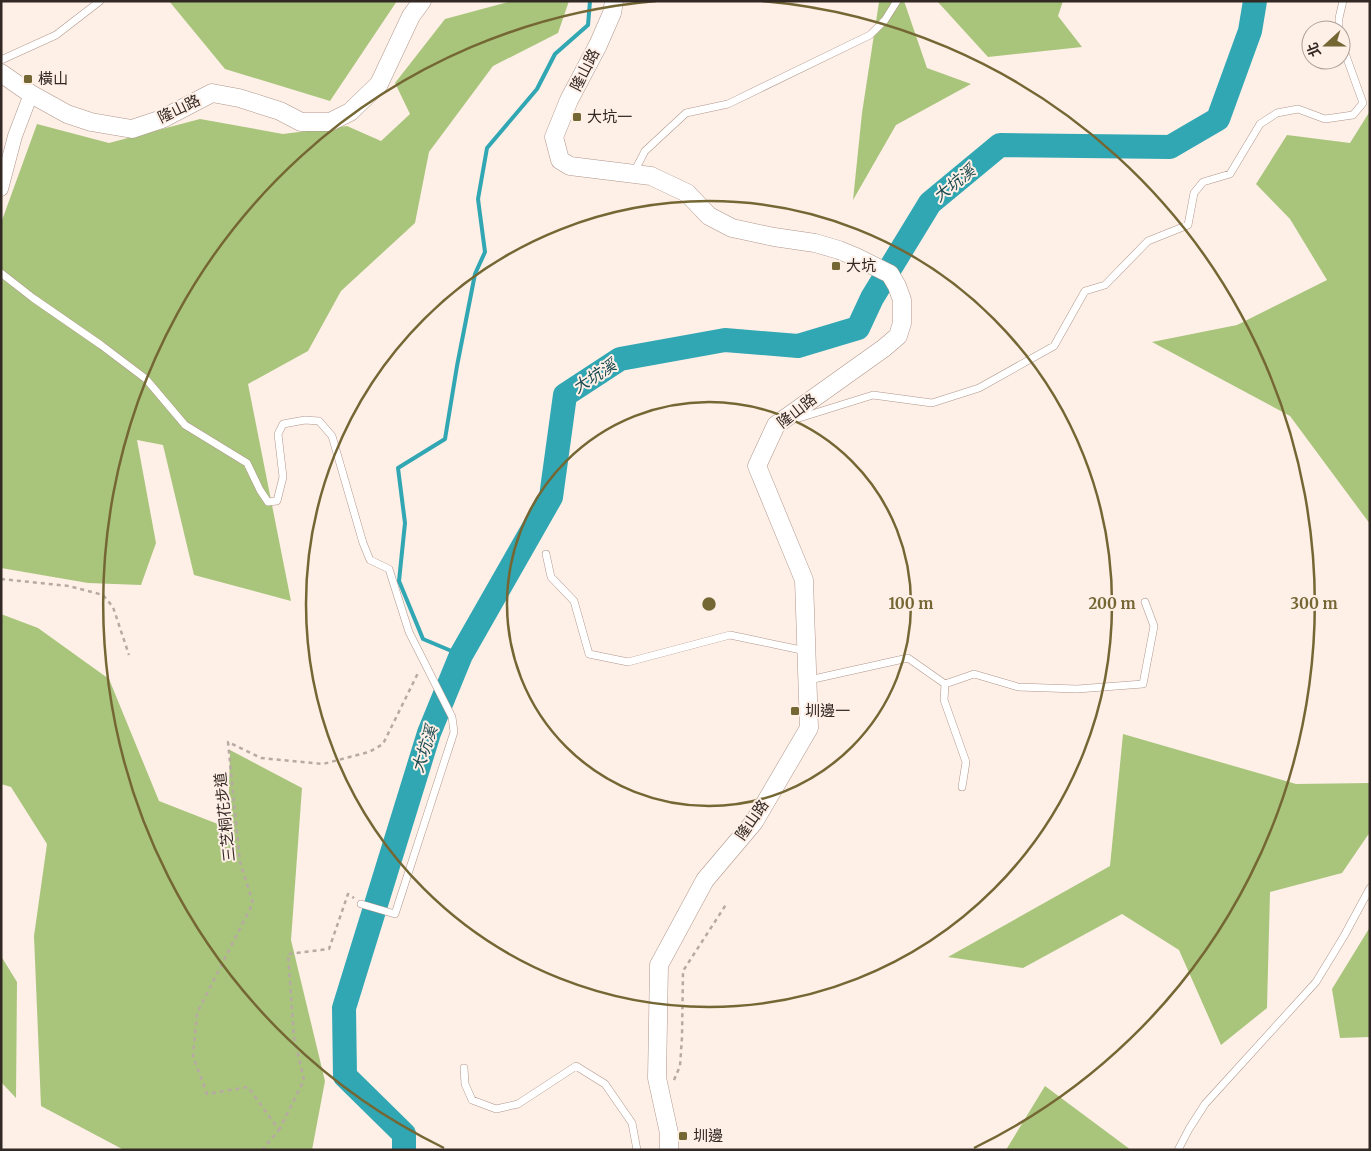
<svg xmlns="http://www.w3.org/2000/svg" width="1371" height="1151" viewBox="0 0 1371 1151" font-family="Merriweather,'Noto Sans TC',serif">
	<style>
		.forest { fill: #a9c57c }
		.lines { fill: none; stroke-linecap: round; stroke-linejoin: round }
		.stream { stroke: #30a7b3; stroke-width: 4 }
		.river { stroke: #30a7b3; stroke-width: 24 }
		.service-casing { stroke: #af978b; stroke-width: 8 }
		.minor-casing { stroke: #af978b; stroke-width: 15 }
		.tertiary-casing { stroke: #af978b; stroke-width: 19 }
		.path { stroke: #b7aaa3; stroke-width: 2.5; stroke-dasharray: 4 4; stroke-linecap: butt }
		.service { stroke: #fff; stroke-width: 7 }
		.minor { stroke: #fff; stroke-width: 14 }
		.tertiary { stroke: #fff; stroke-width: 18 }
		.ring { fill: none; stroke: #756734; stroke-width: 2.5 }
		.poi-dot { fill: #756734; stroke: #feefe7; stroke-width: 2 }
		.labels { text-anchor: middle; stroke-width: 4; stroke-linejoin: round; paint-order: stroke }
		.street-label { font-size: 15px; fill: #332924; stroke: #feefe7 }
		.poi-label { font-size: 15px; fill: #332924; stroke: #feefe7; text-anchor: start }
		.water-label { font-size: 16px; font-style: italic; fill: #194a50; stroke: #feefe7 }
		.centre { fill: #756734; stroke: #feefe7; stroke-width: 2.5 }
		.ring-label { font-size: 15px; text-anchor: middle; font-weight: bold; fill: #756734; stroke: #feefe7; stroke-width: 4; stroke-linejoin: round; paint-order: stroke }
	</style>
	<rect width="100%" height="100%" fill="#feefe7"/>
	<path class="forest" d="M169 1H397L330 101 225 69Z
		M512 1H569L558 33 493 66 429 152 415 223 341 291 308 351 248 384 291 601 194 575 163 445 137 440 156 543 141 585 88 583 1 568V223L37 124 109 143 200 119 283 134 347 126 381 141 410 114 395 83 445 19Z
		M877 1H904L927 68 971 84 896 125 853 200 862 113 879 2Z
		M937 1H1063L1058 16 1082 47 988 57Z
		M1370 111V524L1290 416 1152 342 1237 325 1327 280 1290 219 1256 184 1287 135 1350 143Z
		M1 614 38 628 109 679 159 801 228 828 230 750 302 788 291 940 325 1081 312 1150H124L41 1106 34 936 47 844 11 787 1 784Z
		M1123 734 1296 784 1370 783V832L1342 873 1270 892 1267 1008 1221 1045 1179 950 1122 914 1023 968 948 957 1110 866Z
		M1370 927V1037L1340 1038 1332 989Z
		M1 956 17 982 16 1098 1 1082Z
		M1045 1086 1131 1150H1006Z"/>
	<g class="lines">
		<path class="stream" d="M461 655 423 639 399 581 405 523 398 468 445 439 457 366 475 274 485 252 478 199 487 148 537 89 555 54 588 25 590 1"/>
		<path class="river" d="M404 1150V1134L345 1076 344 1008 429 733 461 655 551 497 565 395 620 359 725 340 798 346 858 328 872 298 930 203 1000 145 1170 147 1218 119 1250 31 1255 1"/>
		<defs>
			<path id="service" d="M1339 30V18L1343 1
				M1 60 56 35 100 1
				M634 172 645 151 686 113 728 104 870 35 885 20 897 1
				M1 273 33 298 101 345 146 379 185 425 247 463 260 490 268 502 277 501 283 477 278 434 283 424 305 420 319 421 332 436 363 543 370 560 389 569 409 632 452 717 454 732 395 914 361 904
				M796 419 873 395 932 403 979 388 1054 346 1085 291 1105 285 1148 241 1188 225 1194 193 1203 182 1230 174 1260 124 1277 113 1298 109 1325 119 1353 115 1363 103 1341 42
				M546 554 551 577 574 601 589 654 628 662 730 635 806 651
				M809 680 908 658 945 684 974 674 1018 687 1077 689 1143 684 1154 626 1145 602
				M945 684 944 700 966 762 962 787
				M464 1068 465 1084 472 1100 496 1109 518 1104 576 1066 605 1084 632 1123 637 1150
				M1178 1150 1189 1129 1205 1104 1316 982 1344 936 1370 888"/>
			<path id="minor" d="M1 189 15 136 31 94"/>
			<path id="tertiary" d="M614 1 612 13 598 45 569 100 554 137 560 160 570 166 651 176 687 193 709 216 732 228 774 237 815 243 839 250 856 257 890 274 897 286 902 300V323L898 336 884 348 776 425 757 466 804 580 809 728 754 822 705 880 659 965 657 1078 669 1133V1150
				M1 73 31 94 67 114 91 122 132 129 162 119 212 93 239 98 280 111 301 122H330L350 112 379 84 411 16 422 1"/>
		</defs>
		<use href="#service" class="service-casing"/>
		<use href="#minor" class="minor-casing"/>
		<use href="#tertiary" class="tertiary-casing"/>
		<path class="path" d="M1 579 69 586 103 595 113 607 129 655
			M674 1080 680 1066 682 1037 683 971 727 903
			M279 1130 304 1080 294 1037 288 954 329 949 348 894 354 898
			M262 1150 279 1130 248 1087 207 1094 193 1056 197 1013 253 903 240 862 228 742 261 758 323 764 369 752 383 744 418 673"/>
		<use href="#service" class="service"/>
		<use href="#minor" class="minor"/>
		<use href="#tertiary" class="tertiary"/>
	</g>
	<g class="ring">
		<circle cx="709" cy="604" r="202"/>
		<circle cx="709" cy="604" r="403"/>
		<path d="M444 1148A605 605 0 0 1 656 1M762 1A605 605 0 0 1 974 1148"/>
	</g>
	<g class="poi-dot">
		<rect x="23" y="74" width="10" height="10" rx="2.5"/>
		<rect x="572" y="112" width="10" height="10" rx="2.5"/>
		<rect x="831" y="261" width="10" height="10" rx="2.5"/>
		<rect x="790" y="706" width="10" height="10" rx="2.5"/>
		<rect x="678" y="1131" width="10" height="10" rx="2.5"/>
	</g>
	<g class="labels">
		<g class="street-label">
			<text transform="translate(585 70) rotate(-63)" y="5">隆山路</text>
			<text transform="translate(179 109) rotate(-26)" y="5">隆山路</text>
			<text transform="translate(797 411) rotate(-38)" y="5">隆山路</text>
			<text transform="translate(225 817) rotate(-96)" y="5">三芝桐花步道</text>
			<text transform="translate(752 820) rotate(-55)" y="5">隆山路</text>
		</g>
		<g class="poi-label">
			<text x="38" y="84">橫山</text>
			<text x="587" y="122">大坑一</text>
			<text x="846" y="271">大坑</text>
			<text x="805" y="716">圳邊一</text>
			<text x="693" y="1141">圳邊</text>
		</g>
		<g class="water-label">
			<text transform="translate(954 183) rotate(-39)" y="6">大坑溪</text>
			<text transform="translate(594 376) rotate(-33)" y="6">大坑溪</text>
			<text transform="translate(424 749) rotate(-72)" y="6">大坑溪</text>
		</g>
	</g>
	<circle cx="709" cy="604" r="8" class="centre"/>
	<g class="ring-label">
		<text x="911" y="609">100 m</text>
		<text x="1112" y="609">200 m</text>
		<text x="1314" y="609">300 m</text>
	</g>
	<rect width="1371" height="1151" fill="none" stroke="#332924" stroke-width="5"/>
	<g transform="translate(1326 45) rotate(249)"><circle r="24" fill="#feefe7" stroke="#ada099"/>
	<path d="M0-4L9 19L0 12L-9 19Z" fill="#756734"/>
	<text y="-8" font-size="14" font-weight="bold" text-anchor="middle" fill="#332924">北</text>
	</g>
</svg>
